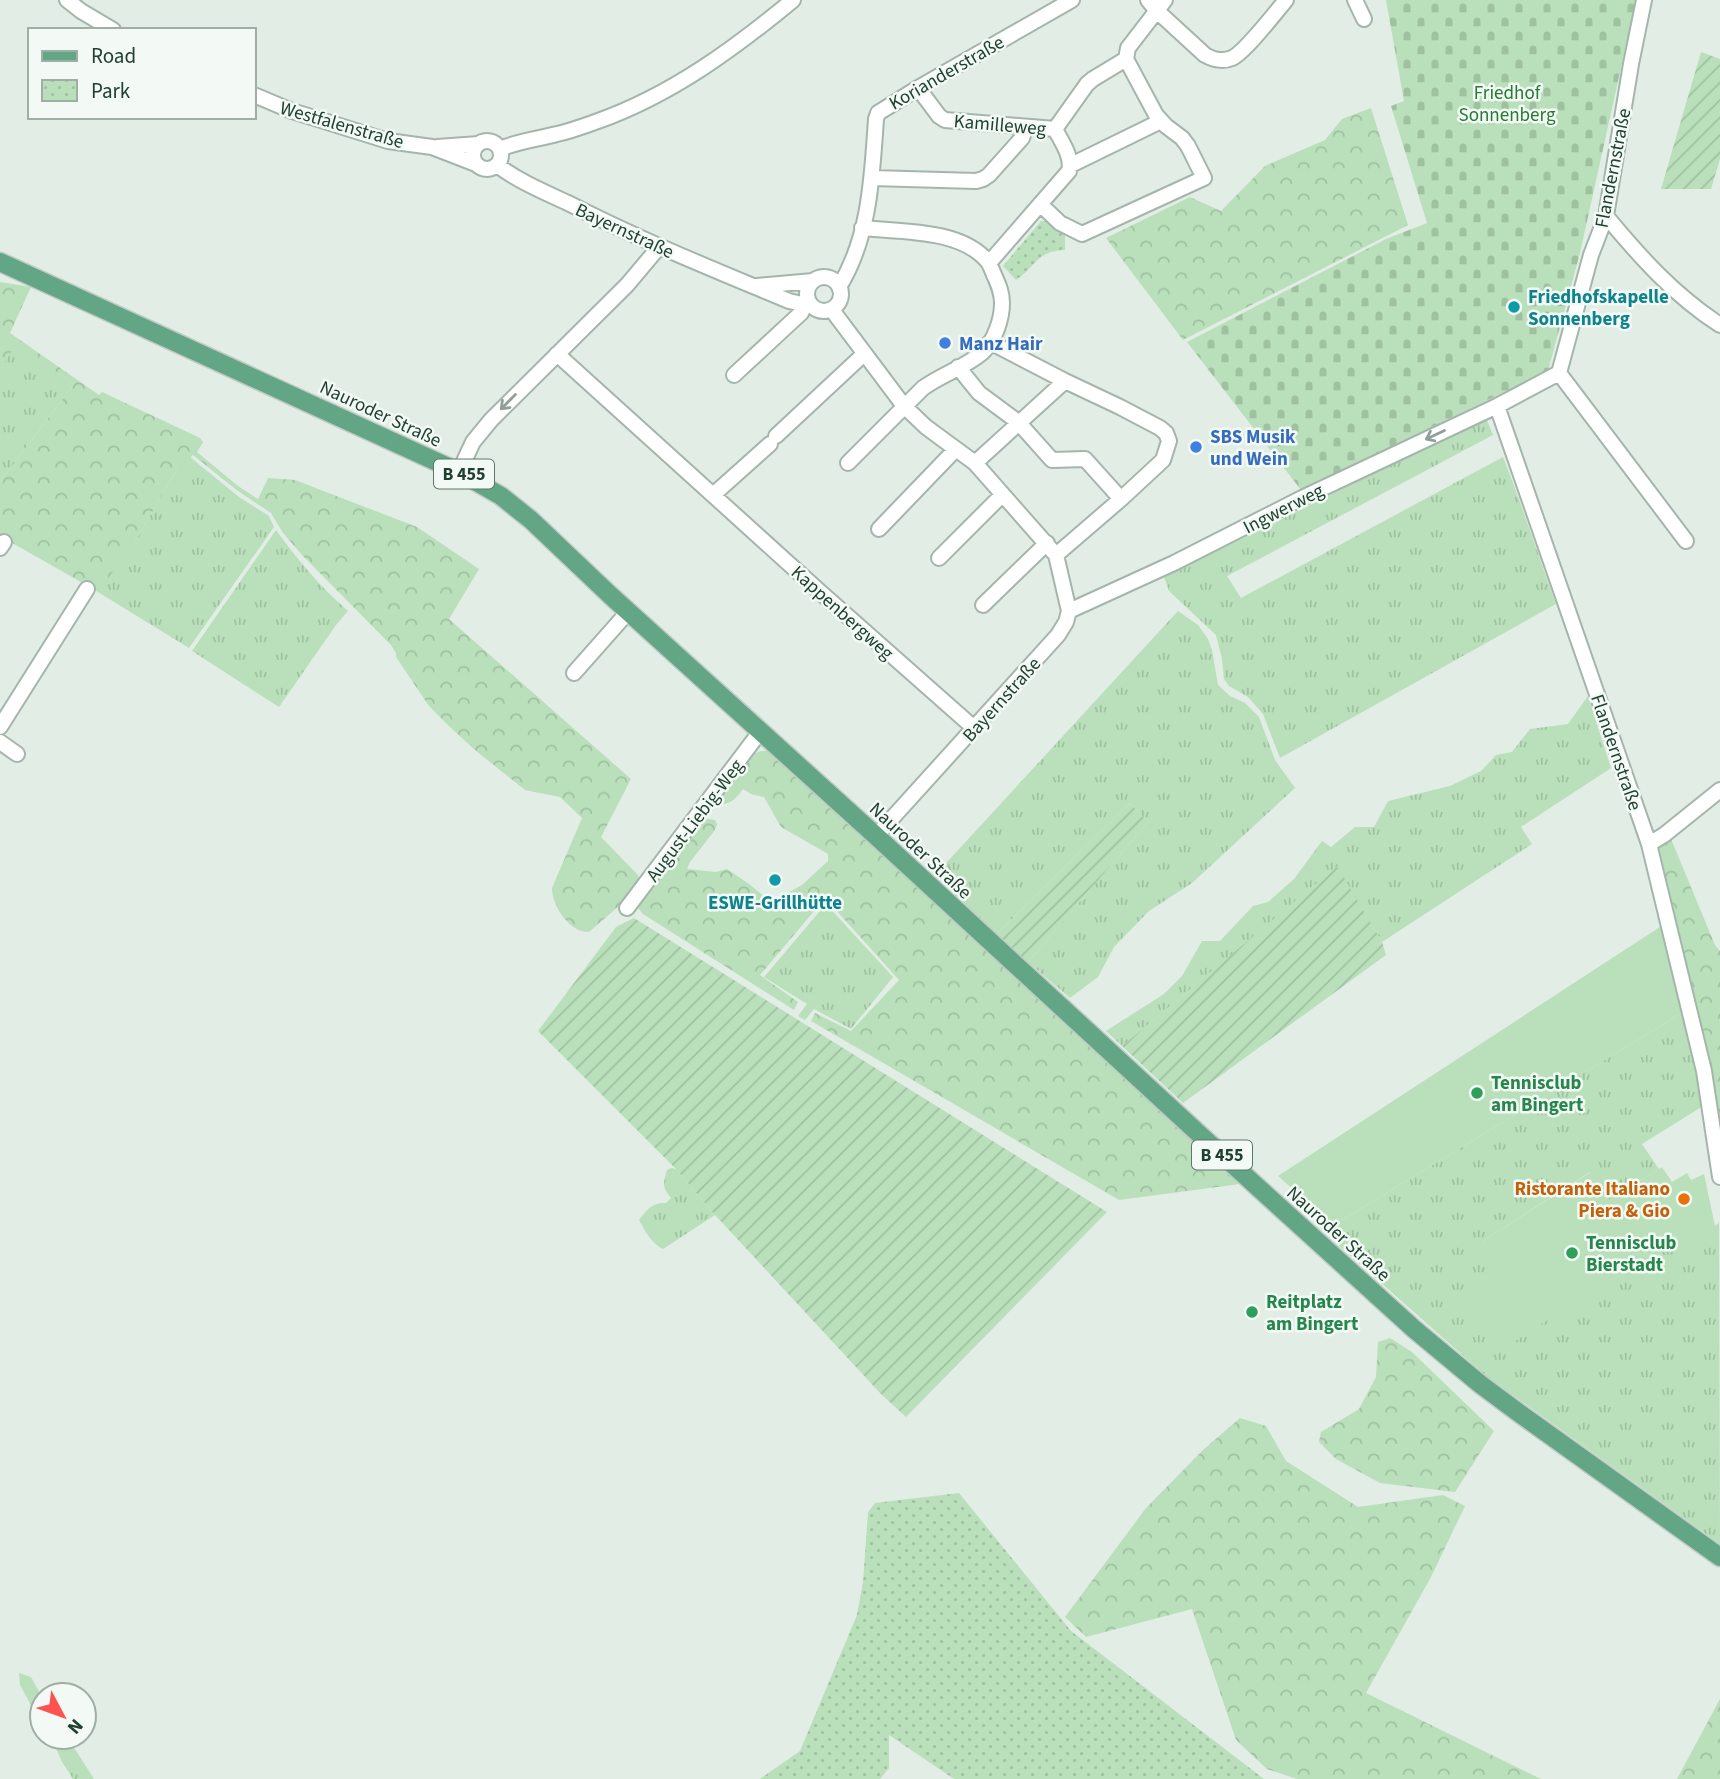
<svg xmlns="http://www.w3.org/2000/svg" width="1720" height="1779" viewBox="0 0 1720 1779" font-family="'Source Sans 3',sans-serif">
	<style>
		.grass { fill: url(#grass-tufts) }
		.forest { fill: url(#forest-crowns) }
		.cemetery { fill: url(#cemetery-stones) }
		.park { fill: url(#park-dots) }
		.garden { fill: url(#garden-furrows) }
		.pitch { fill: #b9e0ba }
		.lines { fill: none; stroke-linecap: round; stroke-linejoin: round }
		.minor-casing { stroke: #a4b6ab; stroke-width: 18 }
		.major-casing { stroke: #c1cac5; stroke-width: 21 }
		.minor { stroke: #fff; stroke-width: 14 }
		.major { stroke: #62a685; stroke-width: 18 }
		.oneway { stroke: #90a098 }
		.culture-dot { fill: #0f9aa8; stroke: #f3f9f4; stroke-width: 2.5 }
		.shop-dot { fill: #3f7fe0; stroke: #f3f9f4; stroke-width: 2.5 }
		.leisure-dot { fill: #2e9e5b; stroke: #f3f9f4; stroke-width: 2.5 }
		.food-dot { fill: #e8710a; stroke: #f3f9f4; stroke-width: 2.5 }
		.labels { text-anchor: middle; stroke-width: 5; stroke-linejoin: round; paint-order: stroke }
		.shield { fill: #f3f9f4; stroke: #5f786b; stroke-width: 2 }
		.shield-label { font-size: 18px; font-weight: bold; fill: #204030 }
		.street-label { font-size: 19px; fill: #204030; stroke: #f3f9f4 }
		.park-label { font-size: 19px; fill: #277a34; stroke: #f3f9f4 }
		.culture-label { font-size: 19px; font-weight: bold; fill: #0d838f; stroke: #f3f9f4; text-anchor: start }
		.shop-label { font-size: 19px; font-weight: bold; fill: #366cbe; stroke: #f3f9f4; text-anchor: start }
		.leisure-label { font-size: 19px; font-weight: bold; fill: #27864d; stroke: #f3f9f4; text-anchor: start }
		.food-label { font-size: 19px; font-weight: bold; fill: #c56008; stroke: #f3f9f4; text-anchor: end }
	</style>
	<defs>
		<pattern id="grass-tufts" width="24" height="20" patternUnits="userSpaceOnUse" patternTransform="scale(1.75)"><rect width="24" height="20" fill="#b9e0ba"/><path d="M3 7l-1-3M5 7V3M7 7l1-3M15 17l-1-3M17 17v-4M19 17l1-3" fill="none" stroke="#9fc1a0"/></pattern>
		<pattern id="forest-crowns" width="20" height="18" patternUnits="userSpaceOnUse" patternTransform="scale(1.75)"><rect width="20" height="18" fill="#b9e0ba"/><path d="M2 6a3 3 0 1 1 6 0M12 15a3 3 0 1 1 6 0" fill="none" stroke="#9fc1a0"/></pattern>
		<pattern id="cemetery-stones" width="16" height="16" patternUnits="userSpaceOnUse" patternTransform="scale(1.75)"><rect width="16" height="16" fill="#b9e0ba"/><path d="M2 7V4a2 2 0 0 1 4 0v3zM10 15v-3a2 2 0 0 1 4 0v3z" fill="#9fc1a0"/></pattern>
		<pattern id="park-dots" width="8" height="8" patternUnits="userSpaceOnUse" patternTransform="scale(1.75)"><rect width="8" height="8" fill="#b9e0ba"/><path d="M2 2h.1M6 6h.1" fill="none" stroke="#9fc1a0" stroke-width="1.8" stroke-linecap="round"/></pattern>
		<pattern id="garden-furrows" width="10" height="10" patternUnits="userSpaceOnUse" patternTransform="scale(1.75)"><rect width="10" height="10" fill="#b9e0ba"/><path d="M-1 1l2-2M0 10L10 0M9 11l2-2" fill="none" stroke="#9fc1a0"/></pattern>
	</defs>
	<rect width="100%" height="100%" fill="#e2ede5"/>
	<path class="grass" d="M16 343 74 384 0 482V370Z
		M1486 418 1493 435 1227 576 1241 598 1503 457C1522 505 1538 555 1556 604L1280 758 1263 714 1248 697 1229 686 1224 679 1222 659 1216 635 1169 591 1164 577Z
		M190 457 239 497 269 516 274 527 189 648 88 586 135 542 174 474Z
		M276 530C297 559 321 588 348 611L336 625 279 707 192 651Z
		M1178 611 1198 625 1208 639 1212 650 1218 685 1230 696 1245 703 1259 717 1275 760 1295 788 1192 883 1149 911 1114 947 1098 977 1070 998 1028 962 1148 822 1130 803 997 934 968 908 936 874Z
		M1588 696 1611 768 1521 827 1532 844 1382 942 1337 867 1122 1046 1106 1031 1164 994 1182 976 1202 941H1220L1253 906 1268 902 1294 879 1322 841 1331 847 1355 827H1374L1388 801 1450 786 1481 771 1496 755 1512 752 1530 729 1568 724Z
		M826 904 893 977 851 1029 814 1009 805 1020 798 1016 807 1004 764 977Z
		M1685 1011 1703 1106 1642 1144 1659 1169 1609 1200 1590 1172 1483 1241 1497 1261 1480 1316 1501 1349 1680 1235 1687 1244 1719 1223 1720 1544 1485 1375 1336 1243 1334 1225Z
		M671 1168 676 1169 715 1215 663 1249C651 1243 645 1231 639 1220 646 1210 653 1202 666 1203L671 1198C662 1187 663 1184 667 1170Z
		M19 1673 31 1677 42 1697V1721L37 1716 20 1685Z
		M51 1737H64L73 1746 94 1779H73L62 1762Z"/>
	<path class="forest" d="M1371 108 1408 225 1183 340 1106 238 1190 197 1221 211 1265 166 1325 140 1342 119Z
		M0 282 31 287 10 333 99 395 102 392 200 438 203 442 197 452 238 486 258 499 268 478 295 480 417 527 479 569 449 619 631 779 601 837 638 875 640 881 635 892 589 932C570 933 552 906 552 888L582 818 560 797 525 790 475 750 450 727 429 706 396 657V653L391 645 303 556 283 533 271 513 238 491 193 455 174 474 135 542 106 581 99 586H88L0 536V482L74 384 16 344 0 370Z
		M761 751H767L862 833 1240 1184 1119 1200 811 1021 815 1013 851 1031 899 980 825 898 760 975 798 1002 794 1010 643 914 638 908 703 818 715 820 717 824 715 830 690 862 687 869 716 872 727 869 749 884 771 902 802 885 828 861V854L781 827 764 797 751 794 743 789C736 798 732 804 720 804L717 801 753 754Z
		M1671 839 1715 945 1720 951V1147L1656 848Z
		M1390 1338 1412 1352 1494 1431 1455 1492 1380 1483 1336 1459 1319 1442 1321 1432 1359 1409 1376 1377 1378 1342Z
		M1240 1418 1266 1426 1286 1461 1358 1507 1443 1495 1465 1506 1431 1577 1366 1693 1541 1779H1297L1267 1769 1236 1740 1192 1609 1086 1637 1065 1617 1146 1508 1203 1450Z
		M1720 1699V1779H1677Z"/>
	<path class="cemetery" d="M1386 0H1636L1580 253 1548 371 1301 490 1187 342 1386 239 1427 223 1391 106 1404 101Z"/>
	<path class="park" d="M1041 221H1049L1065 235V250C1036 251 1037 266 1016 280L1003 266Z
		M959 1493 1071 1631 1264 1779H954L889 1735V1768L880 1779H760L800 1751 857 1615 863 1582 868 1512 875 1503Z"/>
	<path class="garden" d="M1701 52 1720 59V159L1711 189H1661Z
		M1130 803 1148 822 1028 962 997 934Z
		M1337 866 1382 942 1386 955 1183 1103 1122 1046Z
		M634 918 1107 1212 906 1417 881 1394 715 1215 676 1169 538 1031 616 927Z"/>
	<path class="pitch" d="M1663 925 1685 1011 1334 1225 1278 1176Z
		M1662 1167 1672 1182 1687 1173 1691 1180 1704 1174 1715 1226 1686 1245 1680 1235 1501 1350 1480 1317 1467 1324 1453 1301 1492 1275V1267L1496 1261 1483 1241 1591 1172 1609 1200Z"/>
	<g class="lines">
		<defs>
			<path id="minor" d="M67 0 81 11 113 30
				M1148 0 1157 11 1205 55C1214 60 1223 62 1232 58 1244 53 1276 12 1286 0
				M1355 0 1364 19
				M918 88 939 116 945 120 1055 129C1061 141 1073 157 1069 171L989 263
				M254 95 292 111 388 141 432 147 476 164
				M1055 129 1087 84 1093 79 1126 59
				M473 155a14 14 0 1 1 28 0a14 14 0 1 1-28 0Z
				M437 147 479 144
				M500 149C518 141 538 139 557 134 571 131 584 126 598 121 671 95 734 49 793 0
				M497 165C518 181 544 192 568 203 640 240 715 270 789 301L811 306
				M1071 165 1161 121
				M872 178 976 181 983 179 989 175 1022 138 1026 127
				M1040 204 1060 223 1082 234 1204 178 1188 146 1182 138 1166 126 1156 115 1126 59 1128 48 1165 0
				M1606 216C1641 258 1674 295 1720 325
				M807 294a17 17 0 1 1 34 0a17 17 0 1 1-34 0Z
				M757 286 813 281
				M839 287C870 237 872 176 876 119L878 113 918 88 1072 0
				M832 310 904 406 926 427 975 463 1056 555 1069 611 1066 622 1058 635 876 836
				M990 342 1065 381 1120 407 1160 428 1166 433 1169 441 1163 460 1121 499 1056 555
				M557 354 819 591 974 728
				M958 367 979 393 1018 422 1052 460 1085 459 1121 499
				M1559 373 1686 541
				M734 375 801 313 805 305
				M1497 406 1649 844 1704 1071 1720 1177
				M776 436 864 354
				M848 463 923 388C942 374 966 367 983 352 995 340 1002 319 1002 303 1002 293 999 286 995 277 993 273 991 266 988 262 962 229 901 232 862 228
				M975 463 1065 381
				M459 472 473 442 491 420 627 285 659 247
				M713 495 770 444
				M879 529 956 449
				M0 548 4 542
				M939 558 1002 495
				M983 605 1047 543
				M1069 611 1174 563 1302 498 1497 406 1559 373 1591 255 1606 216 1631 64 1644 0
				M574 673 628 612
				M0 727 87 589
				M0 742 17 754
				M1649 844 1664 835 1720 790
				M627 908 760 732"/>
			<path id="major" d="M0 262 459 472 501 496 531 520 610 595 876 836 1198 1133 1414 1329 1480 1384 1519 1413 1720 1557"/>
		</defs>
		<use href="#minor" class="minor-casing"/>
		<use href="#major" class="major-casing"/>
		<use href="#minor" class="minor"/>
		<use href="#major" class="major"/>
	</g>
	<defs><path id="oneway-shaft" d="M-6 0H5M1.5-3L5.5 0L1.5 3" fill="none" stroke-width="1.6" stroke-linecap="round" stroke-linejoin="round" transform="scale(1.75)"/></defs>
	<g class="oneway">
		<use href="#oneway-shaft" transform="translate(508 402) rotate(135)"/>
		<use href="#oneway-shaft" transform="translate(1435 435) rotate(155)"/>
	</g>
	<g class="culture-dot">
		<circle cx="1514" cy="307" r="7"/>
		<circle cx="775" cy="880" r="7"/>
	</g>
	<g class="shop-dot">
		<circle cx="945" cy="343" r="7"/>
		<circle cx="1196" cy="447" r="7"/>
	</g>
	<g class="leisure-dot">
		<circle cx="1477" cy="1093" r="7"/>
		<circle cx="1572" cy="1253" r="7"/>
		<circle cx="1252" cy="1312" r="7"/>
	</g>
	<circle class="food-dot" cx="1684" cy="1199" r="7"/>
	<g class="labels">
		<g class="shield">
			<rect x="434" y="459.5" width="60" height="29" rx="5"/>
			<rect x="1192" y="1140.5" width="60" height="29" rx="5"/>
		</g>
		<g class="shield-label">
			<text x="464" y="480">B 455</text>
			<text x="1222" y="1161">B 455</text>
		</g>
		<g class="street-label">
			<text transform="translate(946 72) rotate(-30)" y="7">Korianderstraße</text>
			<text transform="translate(342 124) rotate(16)" y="7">Westfalenstraße</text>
			<text transform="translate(1000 124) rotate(5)" y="7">Kamilleweg</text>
			<text transform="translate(1612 168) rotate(-79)" y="7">Flandernstraße</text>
			<text transform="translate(625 230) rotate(25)" y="7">Bayernstraße</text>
			<text transform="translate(381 413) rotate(25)" y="7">Nauroder Straße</text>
			<text transform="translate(1283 508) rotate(-27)" y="7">Ingwerweg</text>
			<text transform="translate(843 612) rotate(42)" y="7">Kappenbergweg</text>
			<text transform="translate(1001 699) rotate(-48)" y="7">Bayernstraße</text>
			<text transform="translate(1617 752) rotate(71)" y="7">Flandernstraße</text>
			<text transform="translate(694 820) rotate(-53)" y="7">August-Liebig-Weg</text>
			<text transform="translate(921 850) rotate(43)" y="7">Nauroder Straße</text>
			<text transform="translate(1339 1233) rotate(42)" y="7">Nauroder Straße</text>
		</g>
		<g class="park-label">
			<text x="1507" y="99">Friedhof<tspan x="1507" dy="22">Sonnenberg</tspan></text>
		</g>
		<g class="culture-label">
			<text x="1528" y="303">Friedhofskapelle<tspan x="1528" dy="22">Sonnenberg</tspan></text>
			<text x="775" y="909" text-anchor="middle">ESWE-Grillhütte</text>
		</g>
		<g class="shop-label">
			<text x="959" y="350">Manz Hair</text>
			<text x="1210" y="443">SBS Musik<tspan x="1210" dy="22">und Wein</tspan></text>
		</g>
		<g class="leisure-label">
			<text x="1491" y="1089">Tennisclub<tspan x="1491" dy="22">am Bingert</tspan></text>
			<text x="1586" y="1249">Tennisclub<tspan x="1586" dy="22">Bierstadt</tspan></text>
			<text x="1266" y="1308">Reitplatz<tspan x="1266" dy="22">am Bingert</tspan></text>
		</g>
		<g class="food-label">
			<text x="1670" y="1195">Ristorante Italiano<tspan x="1670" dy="22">Piera &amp; Gio</tspan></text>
		</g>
	</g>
	<rect x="28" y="28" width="228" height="91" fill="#f3f9f4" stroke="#9fafa6" stroke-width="2"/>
	<rect x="42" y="51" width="35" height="10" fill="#62a685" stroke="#9fafa6" stroke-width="2"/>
	<text x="91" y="63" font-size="21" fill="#204030">Road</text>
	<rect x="42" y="80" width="35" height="21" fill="url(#park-dots)" stroke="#9fafa6" stroke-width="2"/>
	<text x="91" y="98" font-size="21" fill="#204030">Park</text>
	<g transform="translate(63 1716) rotate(131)"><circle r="33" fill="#f3f9f4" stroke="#9fafa6" stroke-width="2"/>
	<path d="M0-5L12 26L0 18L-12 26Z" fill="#fd5250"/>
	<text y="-10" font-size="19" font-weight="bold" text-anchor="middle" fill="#204030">N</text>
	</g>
</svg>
